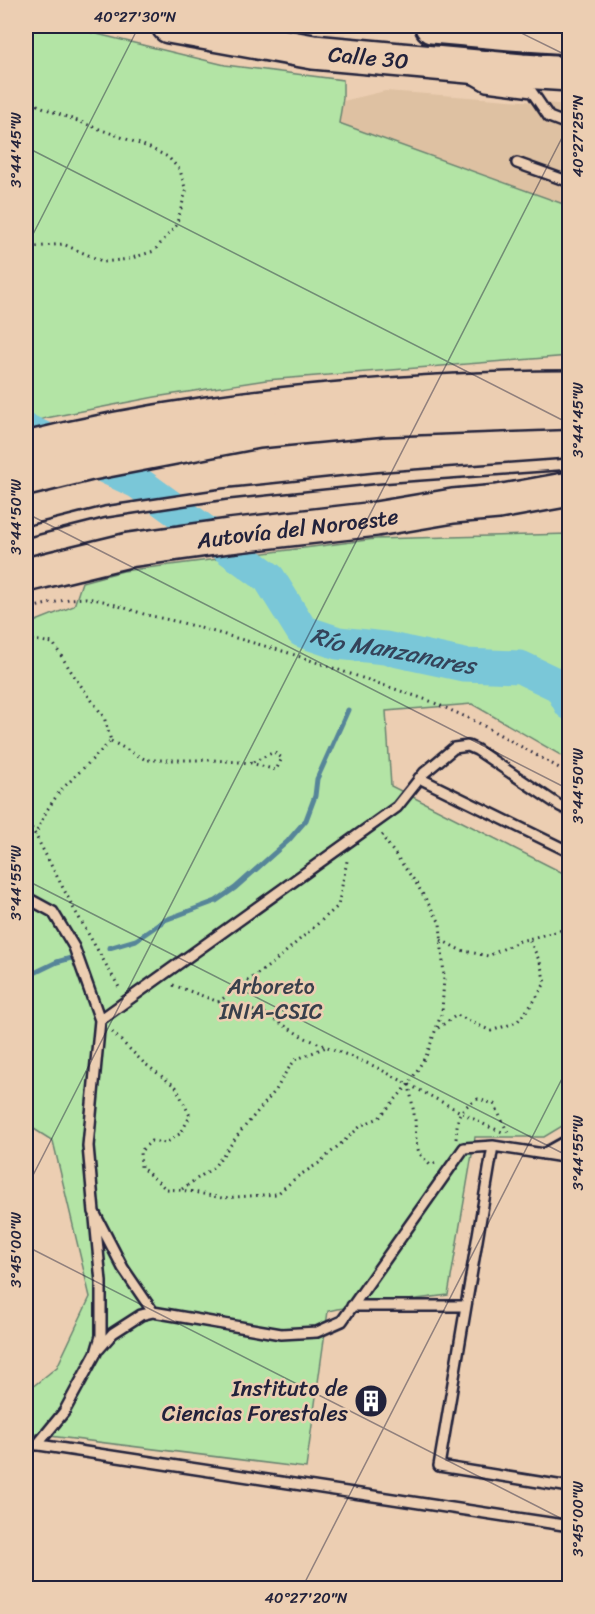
<svg xmlns="http://www.w3.org/2000/svg" width="595" height="1614" viewBox="0 0 595 1614" font-family="Sriracha,sans-serif">
	<style>
		.built { fill: #dec1a2 }
		.green { fill: #b3e4a5; stroke: #6a8370; stroke-width: 1.5 }
		.lines { fill: none; stroke-linecap: round; stroke-linejoin: round }
		.stream { stroke: #578599; stroke-width: 5 }
		.river { stroke: #7ac7d8; stroke-width: 33 }
		.lane-casing { stroke: #22223b; stroke-width: 14 }
		.highway-casing { stroke: #22223b; stroke-width: 38 }
		.path { stroke: #22223b; stroke-width: 3; stroke-dasharray: 1.5 4.5; stroke-linecap: butt }
		.lane { stroke: #ecceb2; stroke-width: 9 }
		.highway { stroke: #ecceb2; stroke-width: 33 }
		.ticks { fill: none; stroke: #22223b; stroke-width: 1.5; stroke-opacity: 0.45 }
		.labels { text-anchor: middle; stroke-width: 5; stroke-linejoin: round; paint-order: stroke }
		.street-label { font-size: 22px; fill: #22223b; stroke: #ecceb2 }
		.park-label { font-size: 22px; fill: #383f4b; stroke: #ecceb2 }
		.poi-label { font-size: 22px; fill: #22223b; stroke: #ecceb2; text-anchor: end }
		.water-label { font-size: 24px; font-style: italic; fill: #34435a; stroke: #ecceb2 }
		.neatline { fill: none; stroke: #22223b; stroke-width: 2 }
		.ticks-label { font-size: 15px; text-anchor: middle; fill: #22223b }
	</style>
	<rect width="100%" height="100%" fill="#ecceb2"/>
	<filter id="ink" filterUnits="userSpaceOnUse"><feTurbulence type="fractalNoise" baseFrequency=".0167" numOctaves="2"/><feDisplacementMap in="SourceGraphic" scale="12" xChannelSelector="R" yChannelSelector="G"/><feConvolveMatrix kernelMatrix="1 2 1 2 8 2 1 2 1" color-interpolation-filters="sRGB"/></filter>
	<g filter="url(#ink)">
		<path class="built" d="M385 91 497 99 569 105V206L339 123V102Z"/>
		<path class="green" d="M26 26H64L225 65 343 80V98L339 123 569 206V356L266 380 155 397 46 418 26 424Z
			M569 534V760L472 704 386 711 391 786 569 876V1128H567V1123L544 1137H475L448 1295 337 1309 328 1311 306 1468 26 1433V1392L57 1367 90 1297 53 1141 26 1124V625L74 606 82 582 123 571 375 539Z"/>
		<g class="lines">
			<path class="stream" d="M370 658 380 647
				M109 948 136 940 165 920 216 901 235 888 288 841 306 820 315 796 317 779 348 710
				M26 977 57 962 71 958"/>
			<path class="river" id="s1" d="M26 430 137 482 269 578 302 631 338 643 385 648 464 665 520 667 560 686 570 704"/>
			<defs>
				<path id="lane" d="M472 78 486 86 532 92 549 117 570 125
					M517 163 570 182
					M26 532 105 512 225 494 378 478 570 464
					M419 778 570 852
					M26 899 31 900 53 912 74 947 100 1020 88 1146 94 1212 123 1268 153 1312 281 1334 317 1332 342 1321 464 1148 493 1146
					M100 1020 397 807 424 773 454 748 468 746 477 750 560 806 570 811
					M543 1154 570 1139
					M570 1158 493 1146 439 1466 570 1487
					M352 1306H466
					M99 1349 113 1333 141 1315 153 1312
					M26 1443 570 1526
					M37 1445 64 1412 96 1353 101 1336V1282L95 1218"/>
				<g id="highway">
					<path id="s2" d="M169 26 313 52 522 71 570 74"/>
					<path d="M432 26 511 33 570 37"/>
					<path d="M26 449C147 419 266 404 391 395 451 391 510 388 570 388"/>
					<path d="M26 479 91 463 258 431 380 419 570 412"/>
					<path id="s3" d="M26 575 129 550 229 536 376 519 453 506 498 502 570 489"/>
				</g>
			</defs>
			<use href="#lane" class="lane-casing"/>
			<use href="#highway" class="highway-casing"/>
			<path class="path" d="M26 100 56 113 148 147 168 157 180 170 186 191 176 226 154 251 129 259 104 262 63 244 35 247 26 252
				M26 609 69 599 86 598 103 601 147 615 179 622 286 652 430 701 477 722 570 774
				M26 639 53 643 76 679 104 717 111 741 60 791 47 810 35 835
				M111 741 146 760H213L251 763 276 770 282 758 274 752 251 763
				M26 817 74 909 120 989
				M441 940 460 950 488 956 520 941 559 931 570 926
				M173 985 227 1005 264 1013 303 1037 374 1066 487 1126 505 1133
				M218 1002 273 963 338 906 347 861
				M438 1028 457 1015 491 1031 517 1022 533 1003 545 983 540 962 529 939
				M112 1032 144 1063 176 1087 190 1116 181 1133 166 1143 151 1141 140 1152 141 1167 166 1189 189 1191 222 1198 277 1194 297 1177 319 1163 362 1125 379 1118 409 1084 427 1054 442 1012 444 977 440 923 416 883 382 836 384 834
				M409 1084 415 1120 416 1142 419 1153 430 1165 435 1163
				M456 1139C458 1116 456 1111 478 1099L494 1104 508 1133
				M182 1189 214 1167 241 1131 276 1090 286 1072 295 1060 326 1047"/>
			<use href="#lane" class="lane"/>
			<use href="#highway" class="highway"/>
		</g>
	</g>
	<path class="ticks" d="M507 26 570 57M26 147 570 424M26 248 139 26M26 513 570 790M26 880 570 1157M26 1189 570 122M26 1246 570 1523M302 1588 570 1063"/>
	<defs>
		<symbol id="building-disc" viewBox="-11 -11 22 22"><circle r="9.5" fill="#22223b" stroke="#ecceb2"/><path d="M-4-6H4V6H1V3H-1V6H-4ZM-2.5-4.3h1.7v1.8h-1.7ZM.8-4.3h1.7v1.8H.8ZM-2.5-1h1.7V.8h-1.7ZM.8-1h1.7V.8H.8Z" fill="#fff"/></symbol>
	</defs>
	<g fill-rule="evenodd">
		<use href="#building-disc" x="352" y="1382" width="38" height="38"/>
	</g>
	<g class="labels">
		<g class="street-label">
			<text dy="8" stroke="none"><textPath href="#s2" startOffset="202">Calle 30</textPath></text>
			<text dy="8" stroke="none"><textPath href="#s3" startOffset="276">Autovía del Noroeste</textPath></text>
		</g>
		<g class="park-label">
			<text x="271" y="994">Arboreto<tspan x="271" dy="25">INIA-CSIC</tspan></text>
		</g>
		<g class="poi-label">
			<text x="348" y="1396">Instituto de<tspan x="348" dy="25">Ciencias Forestales</tspan></text>
		</g>
		<g class="water-label">
			<text dy="8" stroke="none"><textPath href="#s1" startOffset="442">Río Manzanares</textPath></text>
		</g>
	</g>
	<rect width="595" height="1614" fill="none" stroke="#ecceb2" stroke-width="66"/>
	<rect x="33" y="33" width="529" height="1548" class="neatline"/>
	<g class="ticks-label">
		<text x="135" y="22">40°27'30"N</text>
		<text transform="translate(578 136) rotate(-90)" y="5">40°27'25"N</text>
		<text transform="translate(16 150) rotate(-90)" y="5">3°44'45"W</text>
		<text transform="translate(578 420) rotate(-90)" y="5">3°44'45"W</text>
		<text transform="translate(16 517) rotate(-90)" y="5">3°44'50"W</text>
		<text transform="translate(578 786) rotate(-90)" y="5">3°44'50"W</text>
		<text transform="translate(16 883) rotate(-90)" y="5">3°44'55"W</text>
		<text transform="translate(578 1153) rotate(-90)" y="5">3°44'55"W</text>
		<text transform="translate(16 1250) rotate(-90)" y="5">3°45'00"W</text>
		<text transform="translate(578 1519) rotate(-90)" y="5">3°45'00"W</text>
		<text x="306" y="1603">40°27'20"N</text>
	</g>
</svg>
